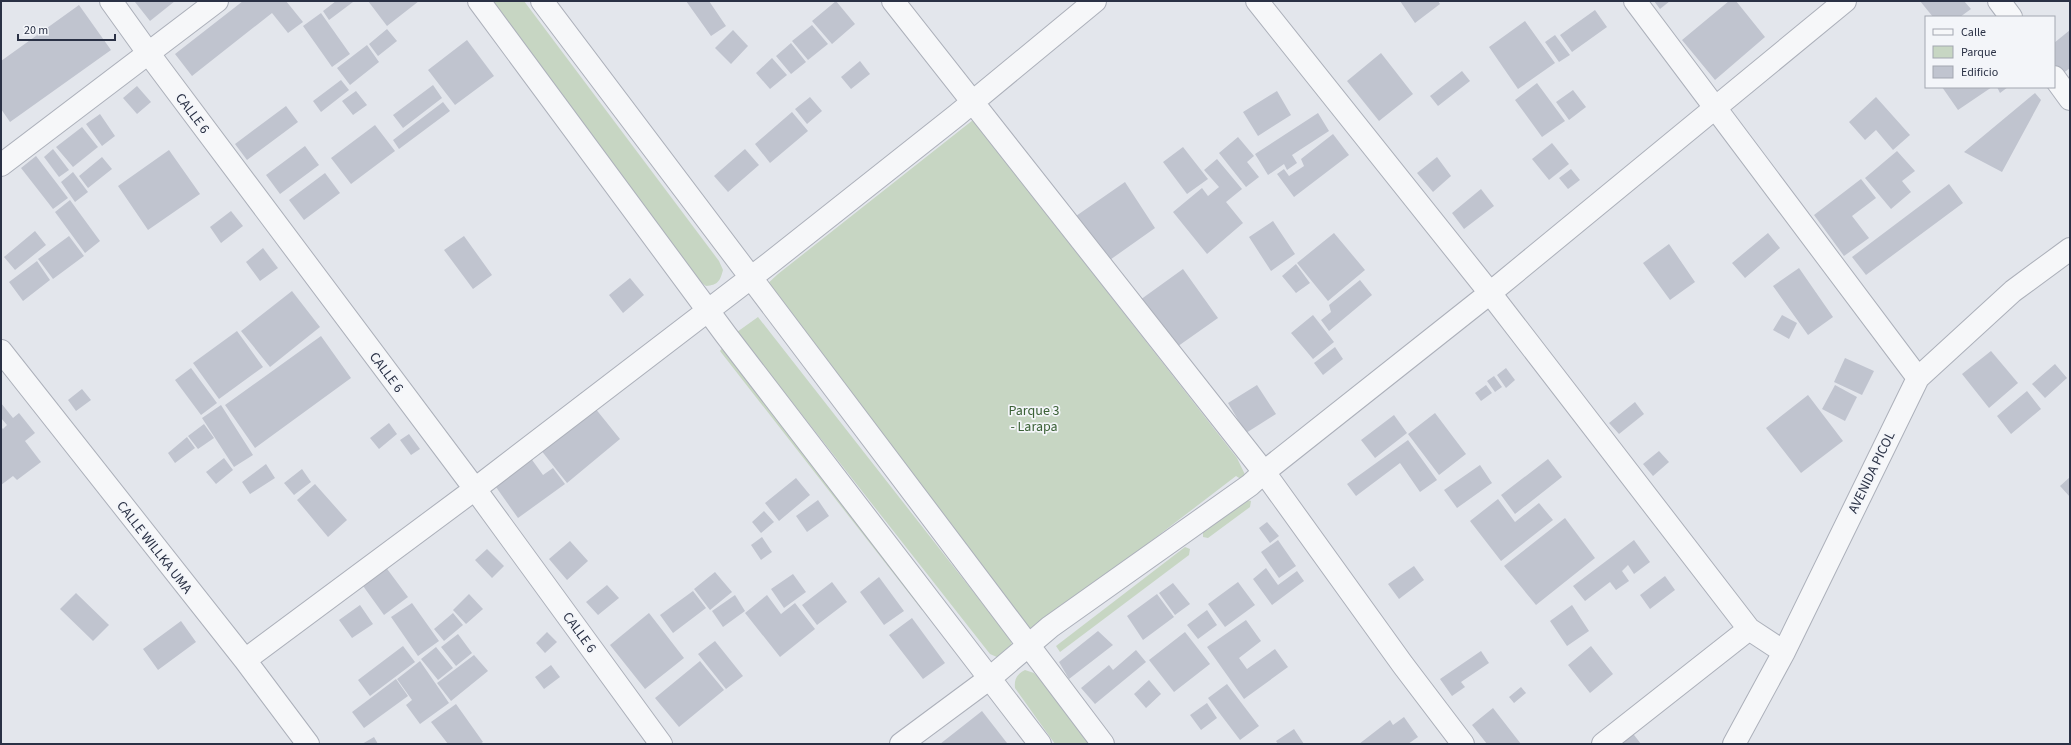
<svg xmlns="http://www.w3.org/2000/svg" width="2071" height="745" viewBox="0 0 2071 745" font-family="'Source Sans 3',sans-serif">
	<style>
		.green { fill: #c7d6c3 }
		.building { fill: #c0c4cf }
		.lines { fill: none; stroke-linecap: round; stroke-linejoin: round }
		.minor-casing { stroke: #acb0ba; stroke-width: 24 }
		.minor { stroke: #f6f7f9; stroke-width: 22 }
		.labels { text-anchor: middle; stroke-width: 3.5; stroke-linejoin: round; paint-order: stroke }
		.street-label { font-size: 14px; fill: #2a3145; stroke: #f3f5f9 }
		.park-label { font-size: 14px; fill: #3b6136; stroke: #f3f5f9 }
	</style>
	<rect width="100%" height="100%" fill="#e3e6ec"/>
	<path class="green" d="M489 1H524L719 261 723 270C720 281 718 285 706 286L698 280Z
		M973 120 1237 458 1250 485 1236 476 1027 636 763 288 778 274Z
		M758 317 1011 640 1012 647 999 658 990 654 737 332Z
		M725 344 928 605 922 610 720 351Z
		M1246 500 1251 501 1250 507 1208 538 1203 537V532Z
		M1185 547 1190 549 1189 555 1060 652 1056 646Z
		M1025 670 1034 673 1042 682 1089 744H1055L1015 688C1014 679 1017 674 1025 670Z"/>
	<path class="building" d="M136 1H175L150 21 135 2Z
		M243 1H286L303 22 288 33 272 13 192 76 175 54Z
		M336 1 353 2 329 20 323 11Z
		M368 1H419L387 26Z
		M686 1H709L726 26 711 36Z
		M836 1 855 24 832 44 812 21Z
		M1400 1H1438L1440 4 1415 23Z
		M1654 1H1670L1660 9Z
		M1729 1H1736L1765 37 1715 80 1682 40Z
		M1920 1H1964L1971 9 1960 17H1933Z
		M79 5 111 50 10 122 1 109V61Z
		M1595 10 1607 27 1572 52 1560 35Z
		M321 13 350 54 332 67 303 26Z
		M1525 21 1555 63 1518 89 1489 47Z
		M812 25 828 44 808 60 792 41Z
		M387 29 397 41 378 56 369 44Z
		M733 30 748 46 731 64 715 48Z
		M2070 30V68L2062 74 2054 63V43Z
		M1555 35 1570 55 1559 62 1545 42Z
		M467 40 494 76 455 105 428 70Z
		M791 43 806 62 791 74 776 56Z
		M367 45 379 62 350 85 337 68Z
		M1381 53 1413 94 1379 121 1347 81Z
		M772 58 787 75 770 89 756 73Z
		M860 61 870 74 851 89 841 77Z
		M1462 71 1470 81 1438 106 1430 96Z
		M341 80 349 90 321 112 313 101Z
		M1537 83 1565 121 1542 137 1515 100Z
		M433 85 442 98 403 128 393 115Z
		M137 86 151 102 137 114 123 98Z
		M1942 87H1992L1958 110Z
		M1997 87H2008L2000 93Z
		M1573 90 1586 107 1569 120 1556 102Z
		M356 91 367 105 353 115 342 101Z
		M1277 91 1291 115 1258 136 1243 112Z
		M2035 93 2041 100 2002 172 1964 152Z
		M810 97 822 111 807 124 795 109Z
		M1876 97 1910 135 1893 150 1876 130 1865 140 1849 122Z
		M443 102 450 111 399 149 393 140Z
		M286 106 298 122 247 160 235 144Z
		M792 112 808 131 770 163 755 144Z
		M1318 113 1329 131 1292 155 1297 163 1287 170 1284 164 1268 175 1255 154Z
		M100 114 115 136 102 146 86 124Z
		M375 125 395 151 351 184 331 158Z
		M82 127 98 147 73 167 56 147Z
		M1333 134 1349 155 1294 197 1277 174 1284 169 1289 176 1304 166 1301 159Z
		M1238 137 1254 156 1247 162 1259 177 1246 187 1219 153Z
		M1552 143 1569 164 1549 180 1532 159Z
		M305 146 319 165 280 194 266 175Z
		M1183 147 1208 179 1187 194 1163 162Z
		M53 149 69 170 59 177 44 157Z
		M745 149 759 165 728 192 714 176Z
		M169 150 200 194 148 230 118 186Z
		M1897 151 1915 171 1902 181 1911 192 1891 209 1865 178Z
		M36 156 68 198 53 209 21 168Z
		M102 157 112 169 88 188 79 176Z
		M1437 157 1451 176 1433 192 1417 173Z
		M1217 159 1242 189 1226 202 1243 223 1207 254 1173 212 1202 188 1208 196 1219 187 1204 170Z
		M1571 169 1580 180 1568 189 1559 178Z
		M73 172 88 192 75 202 61 182Z
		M325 173 340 193 304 220 289 200Z
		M1861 179 1876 198 1852 216 1869 238 1844 256 1814 215Z
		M1125 182 1155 228 1107 262 1076 216Z
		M1949 184 1963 203 1866 275 1852 257Z
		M1481 189 1494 206 1464 229 1452 213Z
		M70 200 100 241 85 253 55 212Z
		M231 211 243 226 221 243 210 227Z
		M1273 221 1295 254 1271 271 1249 237Z
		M35 231 46 245 15 270 4 257Z
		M1334 233 1365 270 1328 301 1297 263Z
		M1768 233 1780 248 1745 278 1732 263Z
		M69 236 84 256 53 279 38 259Z
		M464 236 492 275 473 289 444 250Z
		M1669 244 1695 282 1670 300 1643 263Z
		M263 248 278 268 260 281 246 262Z
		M37 261 50 280 23 301 9 282Z
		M1296 264 1310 283 1296 293 1282 276Z
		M1799 268 1833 317 1808 335 1773 286Z
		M1183 269 1218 318 1174 349 1140 300Z
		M630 278 644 295 623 313 609 295Z
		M1360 280 1372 295 1329 331 1321 320 1331 312 1329 305Z
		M292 291 320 327 270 367 241 331Z
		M1313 315 1334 342 1313 359 1291 333Z
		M1782 315 1797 323 1789 339 1773 330Z
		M237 331 263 367 219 399 193 363Z
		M321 336 351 378 255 448 225 405Z
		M1335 347 1343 359 1323 375 1314 363Z
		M1991 351 2018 383 1989 408 1962 374Z
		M1845 358 1874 371 1862 395 1834 382Z
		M2055 364 2067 378 2045 398 2032 384Z
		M191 368 217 403 201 415 175 380Z
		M1506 368 1515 380 1506 388 1497 375Z
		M1494 376 1502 387 1495 392 1487 381Z
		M1257 385 1276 414 1246 433 1228 403Z
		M1486 385 1492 393 1481 401 1475 393Z
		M1835 385 1857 397 1845 421 1822 409Z
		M82 389 91 400 76 411 68 400Z
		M2027 391 2041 409 2011 434 1997 416Z
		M582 392 620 439 567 483 529 435Z
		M1808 395 1843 441 1801 473 1766 428Z
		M1635 402 1644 414 1619 434 1609 423Z
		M1 403 13 418 19 413 35 433 25 441 41 462 17 480 13 476 1 485V427L3 429 7 425 1 418Z
		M221 405 253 455 234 467 202 418Z
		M1435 413 1466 454 1439 475 1408 434Z
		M1394 415 1407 433 1375 458 1361 440Z
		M389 423 397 434 379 449 370 438Z
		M204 424 214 438 198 449 188 436Z
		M409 434 420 449 411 455 400 440Z
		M187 437 195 448 175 463 168 453Z
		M1408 440 1437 480 1420 492 1400 463 1356 496 1347 484Z
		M522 446 543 475 553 468 565 484 518 518 486 473Z
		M1659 451 1669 462 1653 476 1643 464Z
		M224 458 233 470 216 484 206 472Z
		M1548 459 1562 477 1515 514 1501 495Z
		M266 464 275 478 250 494 242 482Z
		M1480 465 1492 483 1457 508 1444 490Z
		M302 469 311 482 294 495 284 483Z
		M2070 477V497L2060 486Z
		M796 478 810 495 779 521 765 503Z
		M315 484 347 520 328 537 297 500Z
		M1498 499 1515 522 1539 503 1553 520 1501 561 1470 521Z
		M818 500 829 516 807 532 796 516Z
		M764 511 774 522 761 533 752 522Z
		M1565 518 1595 558 1536 605 1504 566Z
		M1267 522 1279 536 1270 543 1259 528Z
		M762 537 772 552 761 560 751 545Z
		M1278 540 1296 566 1279 578 1261 552Z
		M1634 540 1650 562 1634 574 1628 565 1622 571 1629 581 1616 590 1610 582 1585 601 1573 586Z
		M570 541 588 561 567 580 549 559Z
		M487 549 504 566 492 578 475 560Z
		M376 554 408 597 384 615 353 572Z
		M1414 566 1424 580 1399 599 1388 584Z
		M1266 568 1278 585 1297 571 1304 581 1272 605 1253 579Z
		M715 572 732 592 710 610 694 589Z
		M793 574 806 592 784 608 771 589Z
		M1665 576 1675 590 1650 609 1640 595Z
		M879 577 904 611 884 625 860 592Z
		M832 582 847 602 817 625 802 605Z
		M1238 582 1255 605 1225 627 1208 604Z
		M1173 583 1190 604 1175 615 1159 593Z
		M607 585 619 598 598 615 586 602Z
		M693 591 706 608 673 633 660 615Z
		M76 593 109 625 93 641 60 609Z
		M469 594 483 609 466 624 453 610Z
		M1157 594 1174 617 1143 640 1127 616Z
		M735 595 745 611 723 627 712 611Z
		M767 595 781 614 795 603 815 629 780 657 745 613Z
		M412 603 439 641 418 656 391 617Z
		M360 605 373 624 352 638 339 620Z
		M1572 605 1589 631 1567 646 1550 621Z
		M1207 610 1217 625 1198 639 1187 625Z
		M453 613 463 625 444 641 434 629Z
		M649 613 684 658 645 689 610 645Z
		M912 618 945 663 923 679 889 635Z
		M1246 620 1261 641 1239 658 1247 669 1275 649 1288 667 1244 699 1207 647Z
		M181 621 196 642 158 670 143 649Z
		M1098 631 1113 645 1069 679 1059 662Z
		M547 632 557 642 545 653 536 643Z
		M1185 632 1210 664 1174 692 1149 660Z
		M458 634 472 653 456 666 441 647Z
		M715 641 743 676 726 689 698 654Z
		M403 646 415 662 370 696 358 680Z
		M1591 646 1613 674 1590 693 1568 665Z
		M436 647 453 668 438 680 421 659Z
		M1136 650 1146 662 1095 704 1081 688 1109 665 1113 670Z
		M1481 651 1489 663 1461 682 1465 687 1452 696 1440 679Z
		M474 655 488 671 451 701 437 683Z
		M420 661 449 703 420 724 406 705 412 700 397 679Z
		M700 661 724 690 679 727 655 698Z
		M551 665 560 677 544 689 535 677Z
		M396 679 408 696 364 728 352 712Z
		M1149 680 1161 694 1146 708 1134 694Z
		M1227 684 1259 726 1240 740 1208 698Z
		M1521 687 1526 693 1514 703 1509 697Z
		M1207 703 1217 718 1201 730 1190 715Z
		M456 704 483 742 480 744H448L431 722Z
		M1493 708 1521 744H1487L1472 725Z
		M982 711 1007 743 940 744Z
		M1404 717 1418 737 1408 744H1359L1390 720 1393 725Z
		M1294 729 1304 744H1278L1276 741Z
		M1631 731 1641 744H1615Z
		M374 737 378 744H362Z"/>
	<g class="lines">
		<defs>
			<path id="minor" d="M111 1 149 54 475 489 661 744
				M479 1 726 335 1040 744
				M542 1 1103 744
				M893 1 1264 472 1403 665 1463 744
				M1257 1 1490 293 1749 629 1784 652
				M1635 1 1918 378
				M1999 1 2011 17
				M2054 77 2070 99
				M1 165 217 1
				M1 351 245 660 308 744
				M245 660 475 489 770 263 957 115 1095 1
				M901 744 990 678 1050 627 1250 485 1264 472 1490 293 1845 1
				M1603 744 1749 629
				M1734 744 1784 652 1918 378 2013 291 2070 249"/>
		</defs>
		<use href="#minor" class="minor-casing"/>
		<use href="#minor" class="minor"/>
	</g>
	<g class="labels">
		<g class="street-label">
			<text transform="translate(193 113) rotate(53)" y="5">CALLE 6</text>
			<text transform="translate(387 372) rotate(53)" y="5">CALLE 6</text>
			<text transform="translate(1871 472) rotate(-64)" y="5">AVENIDA PICOL</text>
			<text transform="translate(155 547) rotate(52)" y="5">CALLE WILLKA UMA</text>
			<text transform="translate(580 632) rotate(54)" y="5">CALLE 6</text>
		</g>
		<g class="park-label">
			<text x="1034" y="415">Parque 3<tspan x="1034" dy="16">- Larapa</tspan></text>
		</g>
	</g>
	<rect width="2071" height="745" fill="none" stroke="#2a3145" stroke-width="4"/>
	<rect x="1925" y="16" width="130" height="72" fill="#f3f5f9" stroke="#a3a7b1"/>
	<rect x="1933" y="29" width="20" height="6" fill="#f6f7f9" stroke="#a3a7b1"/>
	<text x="1961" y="36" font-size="12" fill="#2a3145">Calle</text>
	<rect x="1933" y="46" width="20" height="12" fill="#c7d6c3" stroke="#a3a7b1"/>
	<text x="1961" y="56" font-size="12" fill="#2a3145">Parque</text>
	<rect x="1933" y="66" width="20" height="12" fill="#c0c4cf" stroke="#a3a7b1"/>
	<text x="1961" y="76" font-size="12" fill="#2a3145">Edificio</text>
	<path d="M18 34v6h97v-6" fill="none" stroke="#2a3145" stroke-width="2"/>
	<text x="24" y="34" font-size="12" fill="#2a3145" stroke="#f3f5f9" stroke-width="3" paint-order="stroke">20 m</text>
</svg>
